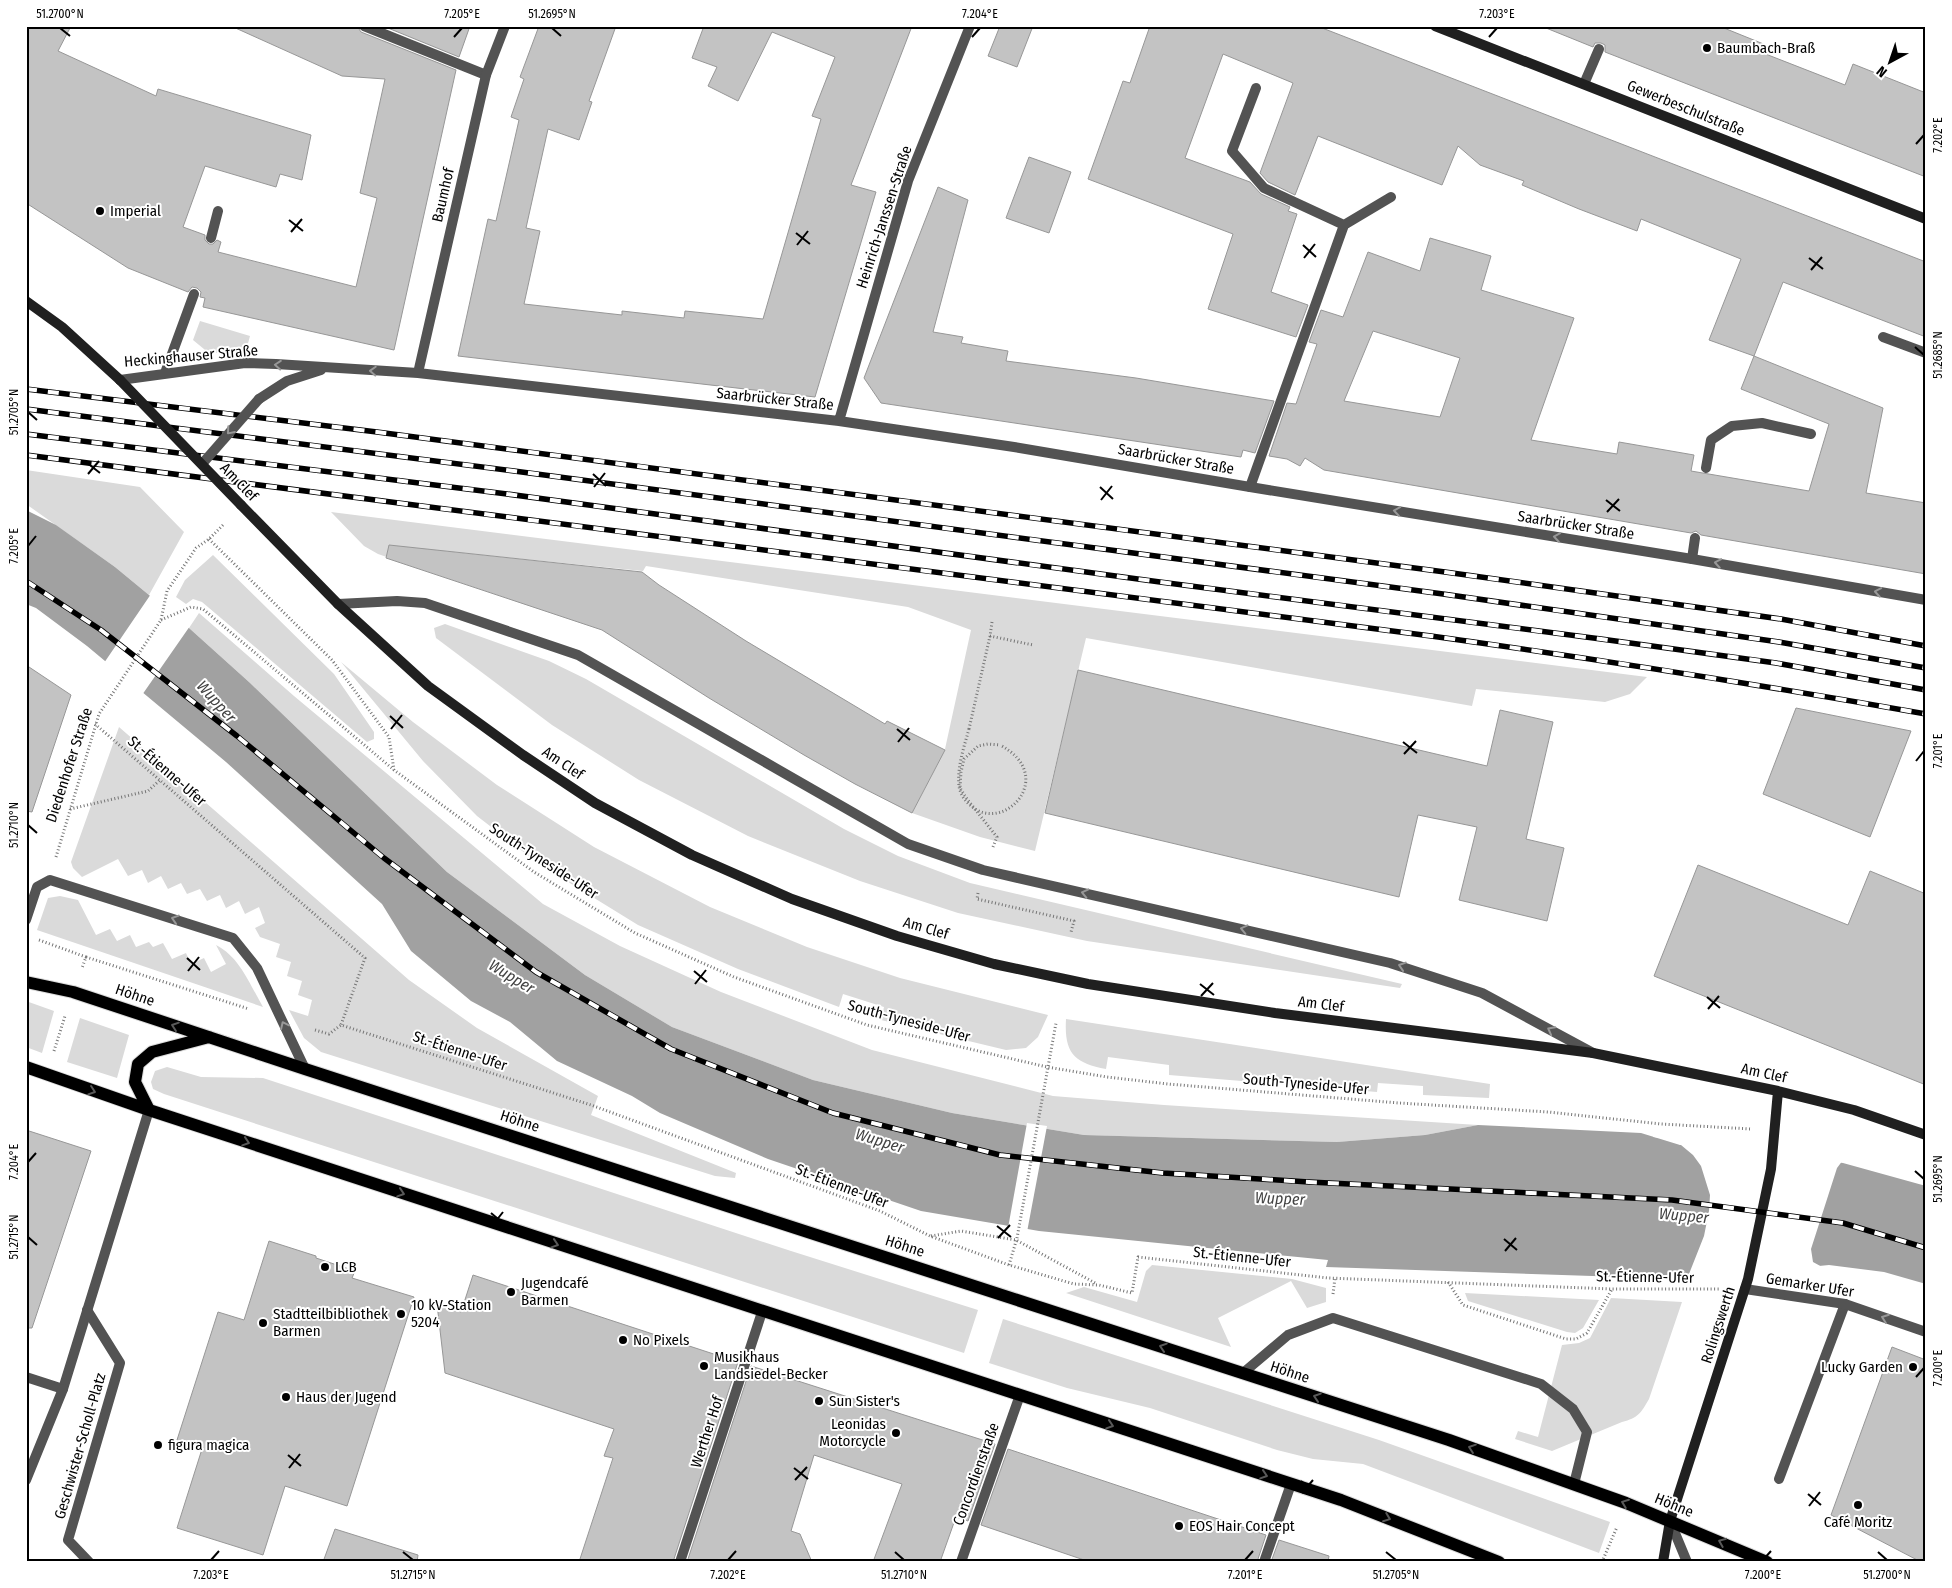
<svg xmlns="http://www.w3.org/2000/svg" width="1952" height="1588" viewBox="0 0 1952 1588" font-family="'Fira Sans Condensed',sans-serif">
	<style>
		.green { fill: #dadada }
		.water { fill: #a1a1a1 }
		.pier { fill: #fff }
		.building { fill: #c3c3c3; stroke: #979797; fill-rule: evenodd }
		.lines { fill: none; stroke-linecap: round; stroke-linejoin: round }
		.primary-casing { stroke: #dbdbdb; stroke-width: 14 }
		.path { stroke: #757575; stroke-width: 3; stroke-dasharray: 1 2.5; stroke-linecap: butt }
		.lane { stroke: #535353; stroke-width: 10 }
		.street { stroke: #535353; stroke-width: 10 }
		.secondary { stroke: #202020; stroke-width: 10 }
		.primary { stroke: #000; stroke-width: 12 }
		.rail-casing { stroke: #000; stroke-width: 5.5 }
		.rail { stroke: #fff; stroke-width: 4; stroke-dasharray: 11; stroke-linecap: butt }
		.path-bridge { stroke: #757575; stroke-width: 3; stroke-dasharray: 1 2.5; stroke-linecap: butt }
		.street-bridge { stroke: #535353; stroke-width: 10 }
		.secondary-bridge { stroke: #202020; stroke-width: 10 }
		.oneway { stroke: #989898 }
		.oneway2 { stroke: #595959 }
		.ticks { fill: none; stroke: #000; stroke-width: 2 }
		.poi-dot { fill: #000; stroke: #fff; stroke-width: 2 }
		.labels { text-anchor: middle; stroke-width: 4; stroke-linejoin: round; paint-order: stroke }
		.poi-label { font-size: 15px; fill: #000; stroke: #fff; text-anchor: start }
		.street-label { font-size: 15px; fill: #000; stroke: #fff }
		.water-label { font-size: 16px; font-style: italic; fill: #424242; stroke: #fff }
		.neatline { fill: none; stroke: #000; stroke-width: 2 }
		.ticks-label { font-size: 12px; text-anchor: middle; fill: #000 }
	</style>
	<rect width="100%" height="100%" fill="#fff"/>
	<path class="green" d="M200 321 250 336 247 347 210 354 193 340Z
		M26 470 140 487 184 532 149 595 115 567 26 504Z
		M331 512 1647 677 1630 694 1605 702 1476 689 1472 706 1086 638 1035 851 980 837 912 813 945 749 971 630 908 607 646 566 643 571 443 551 436 574 378 554 364 546Z
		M213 555 334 674 374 732V739L367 742 202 602 193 599 186 604 176 597 185 580Z
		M199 613 294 696 543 904 620 946 721 992 872 1050 1053 1096 1164 1105 1478 1125 1425 1135 1337 1142 1084 1135 952 1113 813 1080 672 1027 585 975 447 872 249 682 189 628Z
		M445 624 549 661 586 679 844 829 898 856 970 883 1402 984 1400 988 1087 941 958 913 860 881 748 836 639 780 552 725 436 638 434 628Z
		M341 662 413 722 497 785 594 847 710 907 807 947 900 978 1048 1015 1038 1037 1026 1048 1006 1050 881 1020 884 1007 843 994 839 1007 738 969 638 925 539 864 477 816 423 761Z
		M119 727 409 980 477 1028 598 1096 591 1115 736 1173 735 1178 715 1176 321 1052 304 1038 289 1010 308 1016 312 1000 298 995 302 981 287 976 291 962 276 957 280 944 260 937 255 928 265 923 259 907 245 914 239 901 226 908 220 895 207 901 200 889 187 894 181 883 168 889 161 876 148 883 142 870 128 876 118 859 82 877 73 868 71 862Z
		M60 896 78 900 96 935 110 929 117 941 130 935 136 947 149 942 153 947 163 943 172 959 186 953 191 964 204 958 211 972 226 964 216 945C240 957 250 985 263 1007L37 930 48 898Z
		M26 1001 54 1011 42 1053 26 1047Z
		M80 1018 129 1035 117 1078 67 1062Z
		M1066 1019 1490 1084 1489 1098 1423 1095V1086L1378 1083 1377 1092 1169 1075V1065L1108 1057 1106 1069C1074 1063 1064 1053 1066 1019Z
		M167 1067 201 1077 263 1078 791 1251 978 1310 964 1353 164 1094 153 1089 151 1082 155 1071Z
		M1152 1265 1292 1279 1326 1288V1302L1307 1308 1291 1281 1218 1318 1231 1347 1066 1293 1084 1287 1137 1302 1146 1271Z
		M1465 1293 1599 1300 1583 1328 1575 1333 1567 1332 1468 1301Z
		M1611 1298 1682 1302 1649 1399C1641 1413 1638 1418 1622 1422L1552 1451 1515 1439 1518 1431 1538 1437 1562 1345 1579 1343 1590 1338Z
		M1003 1319 1379 1440 1610 1522 1599 1553 1363 1464 1313 1459 1277 1450 1150 1408 1067 1388 989 1363Z"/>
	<path class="water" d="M26 510 56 525 115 567 189 628 249 682 447 872 585 975 672 1027 813 1080 952 1113 1084 1135 1337 1142 1425 1135 1478 1125 1641 1133 1680 1145 1701 1142 1843 1163 1926 1186V1284L1884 1272 1829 1265 1684 1279 1326 1267 1328 1260 1039 1231 921 1211 768 1159 660 1113 632 1096 557 1061 510 1022 471 1001 411 951 382 904 226 762 87 646 36 608 26 604Z"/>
	<path class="pier" d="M151 594 190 626 142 695 104 663Z
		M1027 1123 1047 1126 1027 1232 1008 1228Z
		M1654 1134 1681 1143 1702 1140 1843 1160 1837 1168 1811 1249 1813 1262 1824 1268 1712 1279H1687L1704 1236 1709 1211 1710 1195 1701 1166 1693 1155 1681 1145 1670 1139 1653 1137Z"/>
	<path class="building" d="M26 26H71L58 51 156 96 158 89 311 135 302 180 280 174 276 187 205 166 183 227 205 235V240L209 244H213L217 240 221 242 218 252 356 287 377 198 360 193 385 79 342 76 231 26H357L361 32 456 70 394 350 203 307 205 298 200 297 201 292 197 288 192 287 188 292 128 268 26 203Z
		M383 26H470L459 57Z
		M539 26H616L589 101 592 102 579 140 548 129 526 228 540 231 524 304 622 315V311L684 318 685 311 763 319 821 119 812 116 835 57 772 32 738 101 708 86 717 67 692 58 704 26H912L851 185 876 192 815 397 458 356 488 219 496 221 519 120 511 117 524 79 520 77Z
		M1000 26H1033L1017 67 988 56Z
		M1150 26H1317L1926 262V337L1783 282 1754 356 1709 340 1741 259 1641 219 1637 231 1579 209 1522 185 1524 181 1480 165 1458 146 1442 185 1318 136 1295 195 1268 182 1260 173 1293 83 1223 54 1185 158 1250 182 1261 194 1290 207 1288 211 1297 214 1271 292 1308 305 1296 337 1208 309 1233 234 1088 179 1123 81 1130 83Z
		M1546 26H1719L1766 45 1763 53 1845 85 1853 64 1926 93V177L1605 52V45L1601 43H1595L1593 47 1546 28Z
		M1029 157 1071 172 1049 233 1006 218Z
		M938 187 968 200 933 332 963 337 961 343 1008 351 1006 361 1136 378 1274 401 1255 453 1243 450 1241 457 881 403 864 378Z
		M1430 238 1491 256 1481 290 1574 318 1531 440 1617 454 1619 442 1694 455 1691 471 1809 491 1829 424 1741 389 1754 356 1883 408 1866 493 1926 503V574L1701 535 1696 531 1691 533 1324 470 1305 458 1300 466 1287 459 1269 456 1287 403 1296 404 1317 344 1309 342 1321 310 1343 317 1368 252 1420 271ZM1373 331 1460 358 1440 417 1344 401Z
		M389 545 642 572 659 585 746 641 885 724 887 721 945 750 912 813 855 784 804 755 709 698 602 630 386 558Z
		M26 665 71 695 32 812 26 811Z
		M1078 670 1487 766 1500 710 1553 722 1526 839 1564 848 1547 921 1459 900 1477 827 1418 815 1399 897 1045 813Z
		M1796 708 1911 731 1870 837 1763 794Z
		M1698 865 1848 925 1870 871 1926 894V1085L1654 976Z
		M26 1130 91 1151 32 1328H26Z
		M269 1241 316 1256V1258L355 1271 352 1278 414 1297 347 1506 285 1486 263 1555 177 1528 202 1449 177 1440 218 1312 244 1320Z
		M473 1275 738 1362 673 1562H579L613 1458 604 1456 614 1429 445 1373 437 1304 461 1312Z
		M1892 1347 1926 1360V1562H1921L1831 1515Z
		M751 1366 995 1444 968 1521 956 1517 940 1562H873L902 1484 814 1455 791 1531 800 1534 812 1562H687Z
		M1008 1449 1266 1535 1257 1562H1090L981 1525Z
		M335 1529 418 1555 417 1562H323Z
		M1279 1540 1329 1556 1328 1562H1271Z"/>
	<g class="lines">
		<defs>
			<path id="primary" d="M26 982 73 992 305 1069 1449 1440 1626 1503 1767 1562
				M26 1067 149 1110 1341 1500 1499 1562
				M149 1110 135 1082 138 1064 152 1052 209 1037"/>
		</defs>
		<use href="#primary" class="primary-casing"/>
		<path class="path" d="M209 539 332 660 389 737 394 770
			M161 620 191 607 203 609 394 770 534 872 635 933 734 977 867 1025 1047 1067 1107 1077 1168 1084 1399 1103 1548 1112 1661 1124 1751 1129
			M992 622 990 636 1033 645
			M95 724 365 958 341 1025 591 1105 880 1211 930 1236 1009 1265 1074 1284 1099 1285 1132 1293 1138 1257 1328 1278 1612 1289H1719
			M969 729 990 636
			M70 809 148 791 160 780
			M993 847 997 837 967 799 960 788 961 772 964 759 978 746 988 744 1000 745
			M56 857 99 714 161 620 167 591 196 548 209 539 224 524
			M978 893 977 899 1074 921 1071 932
			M39 940 86 957 82 968
			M86 957 249 1009
			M315 1030 329 1034 341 1025
			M54 1051 65 1016
			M931 1236 961 1231 1016 1240 1097 1284
			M1009 1265 1017 1238 1056 1023
			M1448 1282 1463 1305 1566 1339H1576L1587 1333 1612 1289
			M1333 1294 1335 1278
			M1602 1562 1617 1527"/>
		<path class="lane" d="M364 26 486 75
			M1584 84 1599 49
			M1344 225 1391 197
			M211 238 218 211
			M1883 337 1926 353
			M165 373 194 294
			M1706 468 1711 440 1732 426 1762 423 1811 434
			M1250 487 1344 225 1264 188 1232 151 1256 88
			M1692 559 1695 538
			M26 920 37 887 50 880 233 938 257 968 305 1069
			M1243 1373 1288 1335 1333 1318 1541 1384 1573 1409 1587 1432 1574 1484
			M26 1377 63 1389 149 1110
			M1779 1479 1845 1304
			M1670 1521 1687 1562"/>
		<path class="street" d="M418 373 486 75 505 26
			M120 380 245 363 276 364 418 373 839 421 1014 447 1250 487 1692 559 1926 600
			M259 399 287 381 321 370
			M839 421 908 181 970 26
			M338 604 397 601 425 603 578 655 908 844 983 870 1390 963 1482 993 1593 1053
			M1745 1289 1845 1304 1926 1332
			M87 1310 120 1363 68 1540 89 1562
			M26 1480 63 1389
			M680 1562 762 1312
			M961 1562 1020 1395
			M1264 1562 1291 1484"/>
		<path class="secondary" d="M1435 26 1926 219
			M26 301 62 327 120 380
			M241 505 338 604 428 686 523 755 595 803 692 855 792 899 897 936 994 964 1088 984 1275 1013 1593 1053 1778 1091 1854 1110 1926 1135
			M1663 1562 1670 1521 1748 1279 1771 1169 1778 1091"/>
		<use href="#primary" class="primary"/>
		<defs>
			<path id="rail" d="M26 389 377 432 1445 572 1781 619 1926 646
				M26 409 514 471 1443 594 1779 642 1926 668
				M26 434 507 494 1160 582 1601 639 1776 663 1926 690
				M26 455 1431 636C1597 659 1761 685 1926 714
				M26 581 101 630 237 736 384 858 536 972 671 1049 833 1113 1000 1155 1163 1173 1309 1182 1672 1200 1843 1223 1926 1248"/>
		</defs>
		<use href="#rail" class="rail-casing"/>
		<use href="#rail" class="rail"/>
		<path class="path-bridge" d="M969 729C964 747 957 767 959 786 960 793 964 800 970 805 1003 836 1059 776 1000 745"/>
		<path class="street-bridge" d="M202 464 259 399"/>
		<path class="secondary-bridge" d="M120 380 241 505"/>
	</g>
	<defs><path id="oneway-chevron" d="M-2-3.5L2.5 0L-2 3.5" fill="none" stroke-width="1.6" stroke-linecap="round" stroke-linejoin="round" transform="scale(1.25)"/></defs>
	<g class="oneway">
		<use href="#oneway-chevron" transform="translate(278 365) rotate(-176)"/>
		<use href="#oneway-chevron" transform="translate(373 371) rotate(-177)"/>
		<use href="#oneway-chevron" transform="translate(230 431) rotate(131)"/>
		<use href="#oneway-chevron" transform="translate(1397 511) rotate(-171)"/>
		<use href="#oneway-chevron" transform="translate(1557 537) rotate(-171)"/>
		<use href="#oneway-chevron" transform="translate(1718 563) rotate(-170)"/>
		<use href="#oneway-chevron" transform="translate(1878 592) rotate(-170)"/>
		<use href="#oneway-chevron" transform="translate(1085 893) rotate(-167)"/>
		<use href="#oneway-chevron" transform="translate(175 919) rotate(-162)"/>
		<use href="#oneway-chevron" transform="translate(1244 929) rotate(-167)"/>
		<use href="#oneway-chevron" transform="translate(1402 966) rotate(-162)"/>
		<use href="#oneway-chevron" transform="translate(284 1025) rotate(-115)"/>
		<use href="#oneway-chevron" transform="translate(1551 1030) rotate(-152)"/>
		<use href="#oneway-chevron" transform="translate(1885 1318) rotate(-160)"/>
	</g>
	<g class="oneway2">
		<use href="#oneway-chevron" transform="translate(175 1026) rotate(-161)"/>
		<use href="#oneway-chevron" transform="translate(92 1091) rotate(19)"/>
		<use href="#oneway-chevron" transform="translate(246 1142) rotate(18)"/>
		<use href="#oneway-chevron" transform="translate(401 1193) rotate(18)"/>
		<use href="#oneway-chevron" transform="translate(555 1244) rotate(18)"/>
		<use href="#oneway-chevron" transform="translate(1163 1347) rotate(-162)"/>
		<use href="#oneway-chevron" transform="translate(1317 1397) rotate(-162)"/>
		<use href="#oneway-chevron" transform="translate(1110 1425) rotate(18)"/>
		<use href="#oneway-chevron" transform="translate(1472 1448) rotate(-161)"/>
		<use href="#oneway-chevron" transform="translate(1264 1475) rotate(18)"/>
		<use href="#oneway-chevron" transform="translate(1625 1503) rotate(-159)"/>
		<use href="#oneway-chevron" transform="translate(1387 1518) rotate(21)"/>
		<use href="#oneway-chevron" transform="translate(1722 1542) rotate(-158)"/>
	</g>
	<path class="ticks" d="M60 28 70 36M552 28 561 36M454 37 462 28M972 37 980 28M1489 37 1497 28M1916 144 1924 135M289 220 303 231M291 232 302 219M796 233 810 244M797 245 808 231M1303 245 1316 257M1304 258 1315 244M1809 258 1823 269M1811 270 1822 257M1915 347 1924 355M28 412 37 420M86 462 100 473M88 474 99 461M593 474 606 486M594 487 605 473M1100 487 1113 499M1101 500 1112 486M1606 500 1620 511M1607 512 1619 499M28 546 36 536M390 716 403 728M391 729 402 715M897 729 910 740M898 742 909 728M1403 742 1417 753M1404 754 1416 741M1916 761 1924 751M28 825 37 833M187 958 200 970M188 971 199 957M694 971 707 982M695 984 706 970M1200 984 1214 995M1201 996 1213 983M1707 997 1720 1008M1708 1009 1719 996M28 1162 36 1153M1915 1171 1924 1179M491 1213 504 1224M492 1226 503 1212M997 1226 1011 1237M28 1237 37 1245M998 1238 1010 1225M1504 1239 1517 1250M1505 1251 1516 1238M1916 1377 1924 1368M288 1455 301 1466M289 1468 300 1454M794 1468 808 1479M795 1480 807 1467M1301 1481 1314 1492M1302 1493 1313 1480M1808 1494 1821 1505M1809 1506 1820 1492M403 1552 413 1560M895 1552 904 1560M1386 1552 1396 1560M1878 1552 1887 1560M211 1560 219 1551M728 1560 736 1551M1245 1560 1253 1551M1763 1560 1771 1551"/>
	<g class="poi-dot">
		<circle cx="1707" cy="48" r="5"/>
		<circle cx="100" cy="211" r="5"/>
		<circle cx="325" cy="1267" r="5"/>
		<circle cx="511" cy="1292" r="5"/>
		<circle cx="401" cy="1314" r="5"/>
		<circle cx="263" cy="1323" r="5"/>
		<circle cx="623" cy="1340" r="5"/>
		<circle cx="704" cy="1366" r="5"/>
		<circle cx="1913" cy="1367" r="5"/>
		<circle cx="286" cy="1397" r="5"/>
		<circle cx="819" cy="1401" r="5"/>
		<circle cx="896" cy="1433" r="5"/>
		<circle cx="158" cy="1445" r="5"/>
		<circle cx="1858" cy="1505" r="5"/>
		<circle cx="1179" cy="1526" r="5"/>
	</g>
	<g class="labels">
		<g class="poi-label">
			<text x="1717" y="53">Baumbach-Braß</text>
			<text x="110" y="216">Imperial</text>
			<text x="335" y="1272">LCB</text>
			<text x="521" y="1288">Jugendcafé<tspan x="521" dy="17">Barmen</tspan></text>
			<text x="411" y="1310">10 kV-Station<tspan x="411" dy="17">5204</tspan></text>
			<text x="273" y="1319">Stadtteilbibliothek<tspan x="273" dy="17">Barmen</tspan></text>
			<text x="633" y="1345">No Pixels</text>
			<text x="714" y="1362">Musikhaus<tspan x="714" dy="17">Landsiedel-Becker</tspan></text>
			<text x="1903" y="1372" text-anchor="end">Lucky Garden</text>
			<text x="296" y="1402">Haus der Jugend</text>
			<text x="829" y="1406">Sun Sister's</text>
			<text x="886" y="1429" text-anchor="end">Leonidas<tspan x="886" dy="17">Motorcycle</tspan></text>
			<text x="168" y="1450">figura magica</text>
			<text x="1858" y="1527" text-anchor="middle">Café Moritz</text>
			<text x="1189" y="1531">EOS Hair Concept</text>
		</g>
		<g class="street-label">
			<text transform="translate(1686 108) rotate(22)" y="5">Gewerbeschulstraße</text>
			<text transform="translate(443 195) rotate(-77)" y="5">Baumhof</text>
			<text transform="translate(884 217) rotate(-72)" y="5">Heinrich-Janssen-Straße</text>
			<text transform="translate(191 356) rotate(-5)" y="5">Heckinghauser Straße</text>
			<text transform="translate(775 399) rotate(6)" y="5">Saarbrücker Straße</text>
			<text transform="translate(1176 459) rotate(10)" y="5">Saarbrücker Straße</text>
			<text transform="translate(239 482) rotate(46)" y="5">Am Clef</text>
			<text transform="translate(1576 525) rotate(9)" y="5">Saarbrücker Straße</text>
			<text transform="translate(563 763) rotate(34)" y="5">Am Clef</text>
			<text transform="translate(69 765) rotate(-72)" y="5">Diedenhofer Straße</text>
			<text transform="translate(167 771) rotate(41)" y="5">St.-Étienne-Ufer</text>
			<text transform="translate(544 861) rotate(33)" y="5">South-Tyneside-Ufer</text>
			<text transform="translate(926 928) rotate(16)" y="5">Am Clef</text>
			<text transform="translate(135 995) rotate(19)" y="5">Höhne</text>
			<text transform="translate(1321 1004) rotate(7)" y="5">Am Clef</text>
			<text transform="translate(909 1021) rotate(15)" y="5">South-Tyneside-Ufer</text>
			<text transform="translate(460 1051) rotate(18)" y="5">St.-Étienne-Ufer</text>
			<text transform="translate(1764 1073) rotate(12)" y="5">Am Clef</text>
			<text transform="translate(1306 1084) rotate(5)" y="5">South-Tyneside-Ufer</text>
			<text transform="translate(520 1121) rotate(18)" y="5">Höhne</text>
			<text transform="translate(842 1186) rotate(21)" y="5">St.-Étienne-Ufer</text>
			<text transform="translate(905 1246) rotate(18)" y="5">Höhne</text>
			<text transform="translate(1242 1257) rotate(6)" y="5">St.-Étienne-Ufer</text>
			<text transform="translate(1645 1277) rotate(1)" y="5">St.-Étienne-Ufer</text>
			<text transform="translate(1810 1285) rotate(9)" y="5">Gemarker Ufer</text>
			<text transform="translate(1718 1325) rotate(-72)" y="5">Rolingswerth</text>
			<text transform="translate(1290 1372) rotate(18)" y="5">Höhne</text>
			<text transform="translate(707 1432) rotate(-72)" y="5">Werther Hof</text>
			<text transform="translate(80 1446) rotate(-74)" y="5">Geschwister-Scholl-Platz</text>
			<text transform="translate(976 1474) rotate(-70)" y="5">Concordienstraße</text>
			<text transform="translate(1674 1505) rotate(22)" y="5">Höhne</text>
		</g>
		<g class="water-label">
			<text transform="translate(217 701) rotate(48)" y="6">Wupper</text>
			<text transform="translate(512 976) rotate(31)" y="6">Wupper</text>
			<text transform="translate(880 1140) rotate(17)" y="6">Wupper</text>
			<text transform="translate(1280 1198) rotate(2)" y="6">Wupper</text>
			<text transform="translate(1684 1215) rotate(5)" y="6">Wupper</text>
		</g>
	</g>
	<rect width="1952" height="1588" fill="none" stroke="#ffffff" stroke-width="55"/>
	<g transform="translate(1890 62) rotate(220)" stroke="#ffffff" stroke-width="4" paint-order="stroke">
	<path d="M0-4L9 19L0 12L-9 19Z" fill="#000000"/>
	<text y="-8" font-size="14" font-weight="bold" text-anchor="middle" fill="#000000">N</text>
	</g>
	<rect x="28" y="28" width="1896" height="1532" class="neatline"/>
	<g class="ticks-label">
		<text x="60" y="18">51.2700°N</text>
		<text x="462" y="18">7.205°E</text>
		<text x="552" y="18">51.2695°N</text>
		<text x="980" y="18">7.204°E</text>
		<text x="1497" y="18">7.203°E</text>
		<text transform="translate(1938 135) rotate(-90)" y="4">7.202°E</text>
		<text transform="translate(1938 355) rotate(-90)" y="4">51.2685°N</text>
		<text transform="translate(14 412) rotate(-90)" y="4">51.2705°N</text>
		<text transform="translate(14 546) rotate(-90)" y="4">7.205°E</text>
		<text transform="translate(1938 751) rotate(-90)" y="4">7.201°E</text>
		<text transform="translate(14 825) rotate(-90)" y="4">51.2710°N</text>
		<text transform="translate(14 1162) rotate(-90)" y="4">7.204°E</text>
		<text transform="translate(1938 1179) rotate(-90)" y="4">51.2695°N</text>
		<text transform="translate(14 1237) rotate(-90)" y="4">51.2715°N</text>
		<text transform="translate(1938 1368) rotate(-90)" y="4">7.200°E</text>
		<text x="211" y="1579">7.203°E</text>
		<text x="413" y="1579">51.2715°N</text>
		<text x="728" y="1579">7.202°E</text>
		<text x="904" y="1579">51.2710°N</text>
		<text x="1245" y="1579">7.201°E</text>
		<text x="1396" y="1579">51.2705°N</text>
		<text x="1763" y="1579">7.200°E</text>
		<text x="1887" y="1579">51.2700°N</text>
	</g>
</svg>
